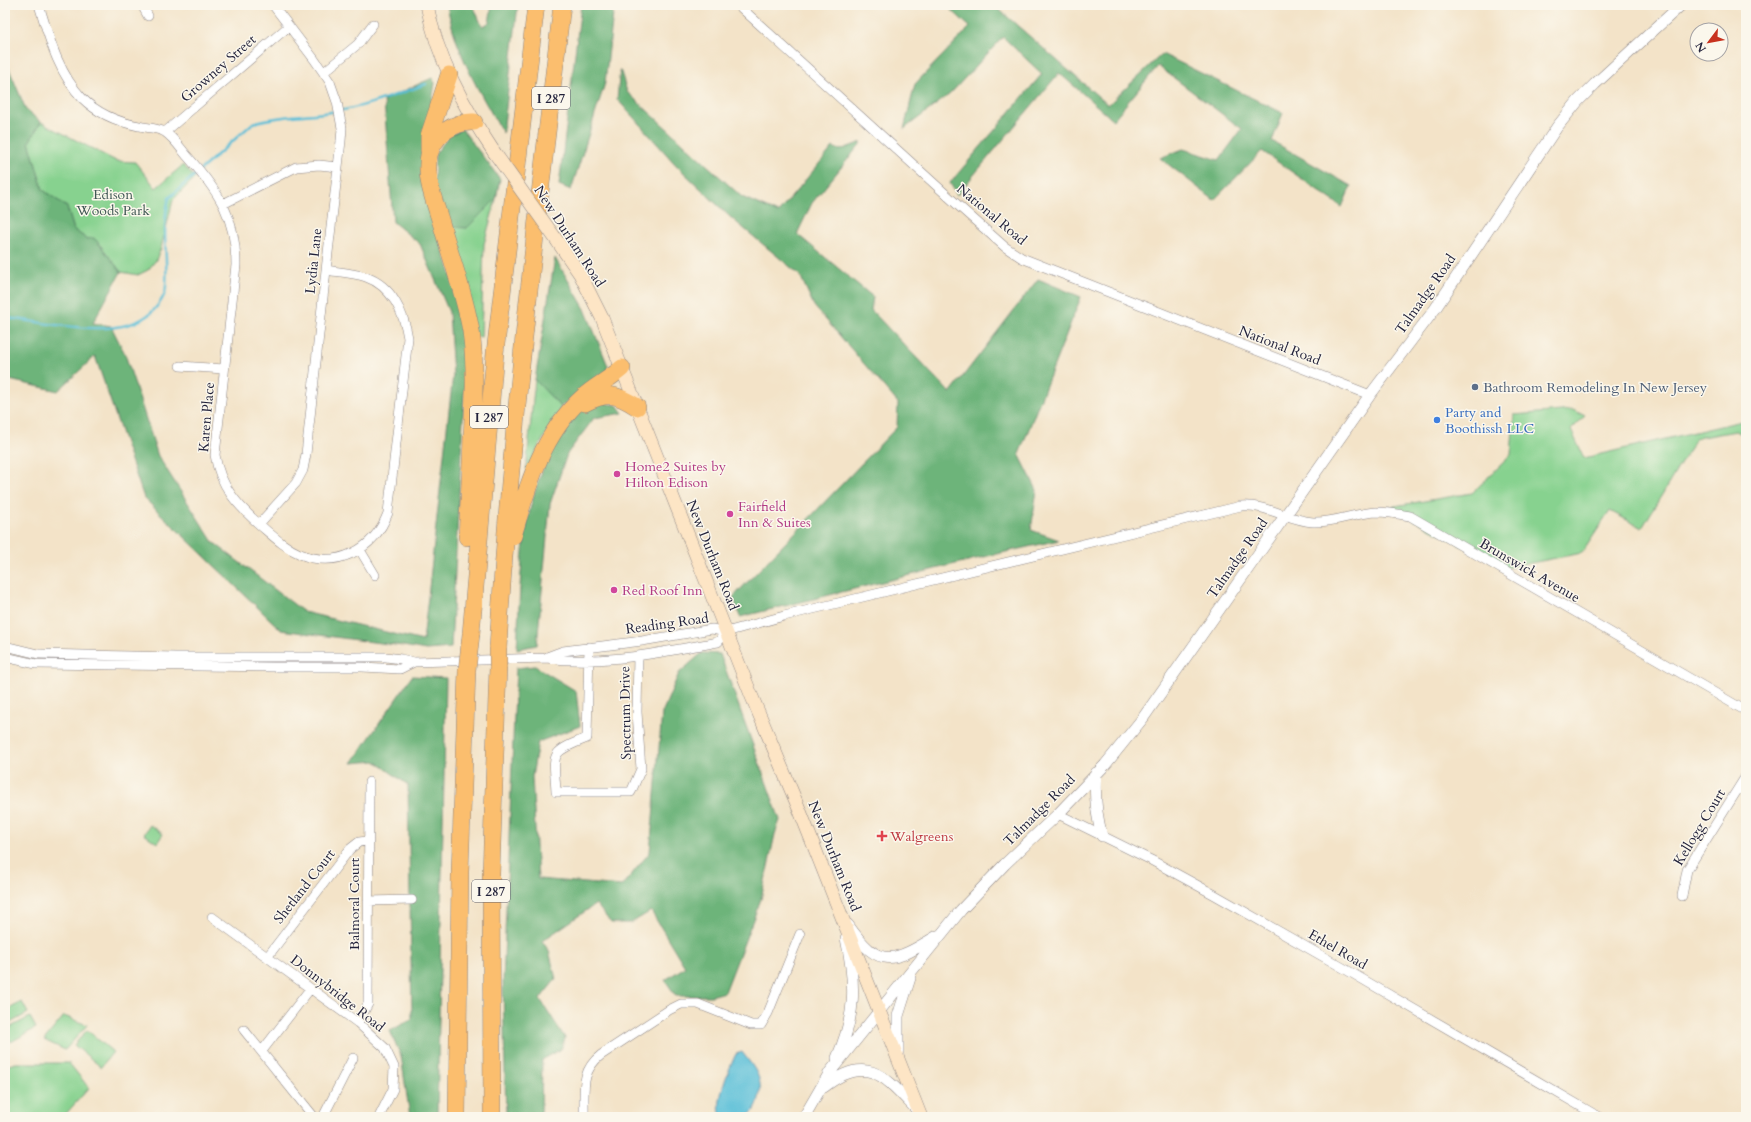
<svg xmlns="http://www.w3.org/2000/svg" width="1751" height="1122" viewBox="0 0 1751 1122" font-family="Cardo,serif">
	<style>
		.green { fill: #87d28f; stroke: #547a65 }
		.forest { fill: #6db47a; stroke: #486b5a }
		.water { fill: #5abfd8; stroke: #3e708a }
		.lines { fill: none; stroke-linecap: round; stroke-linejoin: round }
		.stream { stroke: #5abfd8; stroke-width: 2.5 }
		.minor-casing { stroke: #8a8282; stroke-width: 10 }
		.tertiary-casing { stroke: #8a8282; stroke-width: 12 }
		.secondary-casing { stroke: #8a8282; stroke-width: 14 }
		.motorway-casing { stroke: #8a8282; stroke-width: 18 }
		.minor { stroke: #fff; stroke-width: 9 }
		.tertiary { stroke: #fff; stroke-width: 11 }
		.secondary { stroke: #fde5c5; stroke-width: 13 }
		.motorway { stroke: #fbbe6e; stroke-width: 17 }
		.secondary-bridge-casing { stroke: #8a8282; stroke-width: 14; stroke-linecap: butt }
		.motorway-bridge-casing { stroke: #8a8282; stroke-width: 18; stroke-linecap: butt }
		.secondary-bridge { stroke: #fde5c5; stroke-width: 13 }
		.motorway-bridge { stroke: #fbbe6e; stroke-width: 17 }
		.service-dot { fill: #5c6f8a; stroke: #fbf7ec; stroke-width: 1.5 }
		.shop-dot { fill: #3f7fe0; stroke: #fbf7ec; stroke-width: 1.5 }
		.hotel-dot { fill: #d1479c; stroke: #fbf7ec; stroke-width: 1.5 }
		.health-dot { fill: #e0444e; stroke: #fbf7ec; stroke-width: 1.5 }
		.labels { text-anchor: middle; stroke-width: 3; stroke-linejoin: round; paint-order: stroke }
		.shield { fill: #fbf7ec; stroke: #636270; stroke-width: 1 }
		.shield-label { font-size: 13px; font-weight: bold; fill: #22223b }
		.street-label { font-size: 14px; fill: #22223b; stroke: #fbf7ec }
		.park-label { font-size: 14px; fill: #405754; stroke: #fbf7ec }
		.service-label { font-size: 14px; fill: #4e5e75; stroke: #fbf7ec; text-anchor: start }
		.shop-label { font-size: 14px; fill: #366cbe; stroke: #fbf7ec; text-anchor: start }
		.hotel-label { font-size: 14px; fill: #b23c85; stroke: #fbf7ec; text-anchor: start }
		.health-label { font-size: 14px; fill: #be3a42; stroke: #fbf7ec; text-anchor: start }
	</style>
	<rect width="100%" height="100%" fill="#fbf7ec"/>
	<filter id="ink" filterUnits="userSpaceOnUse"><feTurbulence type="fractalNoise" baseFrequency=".025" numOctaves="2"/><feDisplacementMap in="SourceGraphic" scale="8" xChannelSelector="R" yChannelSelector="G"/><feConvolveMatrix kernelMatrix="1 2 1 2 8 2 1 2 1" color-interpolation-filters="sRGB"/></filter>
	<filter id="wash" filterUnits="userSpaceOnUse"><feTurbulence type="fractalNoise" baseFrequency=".012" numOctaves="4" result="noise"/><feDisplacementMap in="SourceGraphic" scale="16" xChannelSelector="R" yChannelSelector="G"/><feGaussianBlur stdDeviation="0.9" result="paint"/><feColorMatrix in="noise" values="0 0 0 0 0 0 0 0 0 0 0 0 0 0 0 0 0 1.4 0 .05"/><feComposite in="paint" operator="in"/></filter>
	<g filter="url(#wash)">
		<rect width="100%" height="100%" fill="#f3e3c8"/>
		<path class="green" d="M41 122 116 161 135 162 156 188 183 165 195 178 173 200 161 248 156 260 148 270 138 275 121 272 96 240 93 238 87 239 74 230 67 207 43 190 29 142Z
			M496 199 484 244 481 337H476L445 222 467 228Z
			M535 379 561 407 526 470Z
			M1573 410 1585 416 1571 430 1584 458 1746 420V436L1736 431 1696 438 1642 528 1610 511 1582 553 1505 568 1389 507 1472 493 1511 455 1514 415Z
			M150 825 163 834 157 843 144 834Z
			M22 1002 28 1013 5 1026V1011Z
			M64 1016 87 1025 65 1050 44 1040Z
			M30 1017 36 1028 11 1042 5 1030Z
			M87 1030 113 1052 101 1067 74 1045Z
			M16 1063H69L89 1088 63 1117H5V1066Z"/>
		<path class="forest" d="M447 5H473L482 26 489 23 492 5H518L503 133C479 92 456 53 447 5Z
			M581 5H614L605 83 571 190 559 185Z
			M946 5H994L1108 105 1162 54 1283 113 1272 141 1351 186 1342 207 1262 151 1214 200 1160 158 1183 149 1219 160 1242 129 1158 66 1113 120 1059 73 957 195 950 183 1042 74 1003 37 950 94 904 129 915 84 970 27Z
			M5 59 26 110 41 122 29 142 43 190 67 207 74 230 87 239 94 238 96 240 121 272 93 323 111 326 125 354 158 456 213 542 304 612 423 641 453 375 449 312 420 244 393 222 384 100 432 78 435 83 420 177 459 300 466 361 451 648 426 650 403 646 281 630 144 498 95 356 58 391 5 379Z
			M620 69 627 92 742 197 778 213 833 147 840 150 862 142 812 203 797 234 873 297 871 310 950 393 1038 279 1081 297 1019 454 1037 490 1031 530 1059 540 988 556 740 617 733 597 897 427 898 403 814 306 800 275 730 217 676 165 617 99Z
			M462 129 500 179 496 199 467 228 451 227 445 222 434 184 435 154 449 136Z
			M555 258 585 309 608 366 606 374 581 390 561 407 535 380Z
			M600 403 617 405 623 413 594 418 567 454 550 504 537 645 517 649C521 575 519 492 565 430 569 424 573 417 578 412 583 408 594 406 600 403Z
			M702 653 720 654 780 820 775 834 761 899 725 992 711 996H676L665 980 685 967 651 911 631 923H611L596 904 542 941 549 951 556 979 540 999 565 1038 561 1049 542 1060 541 1117H506L503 982 516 668 535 666 576 691 580 726 538 742 532 777 538 879 622 886 650 852 662 713 679 673Z
			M412 676 446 678 437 1117H410L401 1056 390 1031 412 1019 408 785 375 761 352 763Z"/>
		<path class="water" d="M742 1052C755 1069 765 1079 758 1102 756 1109 751 1115 744 1117 738 1119 729 1117 722 1117 713 1106 730 1066 736 1054Z"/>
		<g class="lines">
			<path class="stream" d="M5 318C47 321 129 346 158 305 162 300 166 292 166 286 168 256 161 227 169 198L253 123C278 115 305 116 331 112 364 108 395 95 426 84"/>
		</g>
	</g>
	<g filter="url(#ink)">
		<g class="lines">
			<defs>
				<path id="minor" d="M39 5C49 37 58 73 82 98 97 113 118 122 139 126 147 128 158 128 165 132 174 138 181 149 188 157 219 192 236 217 236 265L215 455C220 486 237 505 260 525 273 536 284 547 300 554 337 569 374 550 388 513L408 338C404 313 392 286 366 277 353 273 338 272 326 270
					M142 5 148 16
					M738 5 961 208 1005 247 1022 258 1370 395
					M324 72 358 44 373 24
					M165 132 289 26
					M223 204 296 167 319 165 338 167
					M180 366 224 369
					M259 524 296 483 303 470 306 454 326 270 341 141 342 128 337 102 330 82 314 59 273 5
					M360 550 375 575
					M726 632 784 616 1241 506C1266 504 1288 520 1313 522 1335 523 1355 513 1376 512 1388 512 1399 514 1410 516L1746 711
					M5 646 38 654 176 657H386L401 659 414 662 546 658C603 666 661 652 718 642L726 632
					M589 647 587 738C548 753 554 753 556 792H631L641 769 637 712 638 656
					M5 657 36 664 273 667H362L400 669 414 662
					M547 657 563 651 642 641 712 629 726 632
					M1058 814 1151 860 1215 895 1345 969 1599 1117
					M1682 896 1687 870 1746 776
					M368 901 412 900
					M212 917 358 1023 385 1048 394 1067 393 1089 379 1117
					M268 956 350 849 359 842 368 841
					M358 1023 368 1004 369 782
					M244 1030 314 1117
					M262 1051 310 989
					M323 1117 353 1058
					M584 1117C585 1093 579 1072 601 1055L669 1010 681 1004H698L751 1025H761L768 1013 800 934"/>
				<path id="tertiary" d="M1096 773C1094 796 1096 814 1102 836
					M848 925C880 971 894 962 937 936
					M898 1055V1016L910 978
					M837 1058C856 1014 856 985 846 938
					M824 1087C868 1052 886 1078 917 1110
					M804 1117 830 1072 961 910 1005 864 1058 814 1105 765 1143 718 1370 395 1435 309 1557 127 1578 101 1595 84 1681 5"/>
				<path id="secondary" d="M427 5C437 59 464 107 494 152
					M558 242 580 274 602 318 752 697 800 811 921 1117"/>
				<path id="motorway" d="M429 151V136L449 75
					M585 403C608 391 617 394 637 407
					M513 536C527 486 543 433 583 397 595 386 610 379 622 368
					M467 537C469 503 471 470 472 437 474 401 476 367 471 331 465 296 452 261 442 226 436 205 424 178 429 155 434 135 454 121 474 122
					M471 634 495 353 536 5
					M498 648C510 433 537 219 562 5
					M457 1117 460 872 467 670
					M492 1117 491 874 498 666"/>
			</defs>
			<use href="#minor" class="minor-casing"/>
			<use href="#tertiary" class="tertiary-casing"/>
			<use href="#secondary" class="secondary-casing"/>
			<use href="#motorway" class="motorway-casing"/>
			<use href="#minor" class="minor"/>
			<use href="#tertiary" class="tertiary"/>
			<use href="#secondary" class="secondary"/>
			<use href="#motorway" class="motorway"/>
			<defs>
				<path id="secondary-bridge" d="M494 152 558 242"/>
				<path id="motorway-bridge" d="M498 666V648
					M467 670 471 634"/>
			</defs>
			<use href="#secondary-bridge" class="secondary-bridge-casing"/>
			<use href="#motorway-bridge" class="motorway-bridge-casing"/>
			<use href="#secondary-bridge" class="secondary-bridge"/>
			<use href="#motorway-bridge" class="motorway-bridge"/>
		</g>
	</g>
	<circle class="service-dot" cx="1475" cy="387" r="4"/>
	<circle class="shop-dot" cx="1437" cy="420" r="4"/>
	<g class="hotel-dot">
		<circle cx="617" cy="474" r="4"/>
		<circle cx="730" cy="514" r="4"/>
		<circle cx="614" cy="590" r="4"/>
	</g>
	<path class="health-dot" d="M880 830h4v4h4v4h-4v4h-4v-4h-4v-4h4z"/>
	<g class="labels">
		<g class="shield">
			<rect x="532" y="87" width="38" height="22" rx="3"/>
			<rect x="470" y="406" width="38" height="22" rx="3"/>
			<rect x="472" y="880" width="38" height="22" rx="3"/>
		</g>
		<g class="shield-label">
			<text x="551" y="103">I 287</text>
			<text x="489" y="422">I 287</text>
			<text x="491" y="896">I 287</text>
		</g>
		<g class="street-label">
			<text transform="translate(218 68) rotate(-41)" y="5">Growney Street</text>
			<text transform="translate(992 214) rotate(40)" y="5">National Road</text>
			<text transform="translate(570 236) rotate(57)" y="5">New Durham Road</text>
			<text transform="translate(313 261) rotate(-84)" y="5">Lydia Lane</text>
			<text transform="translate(1425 294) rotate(-55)" y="5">Talmadge Road</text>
			<text transform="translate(1280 345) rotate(21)" y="5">National Road</text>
			<text transform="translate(206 417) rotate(-85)" y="5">Karen Place</text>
			<text transform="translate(713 555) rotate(68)" y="5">New Durham Road</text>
			<text transform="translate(1237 558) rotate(-55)" y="5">Talmadge Road</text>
			<text transform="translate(1530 570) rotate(30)" y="5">Brunswick Avenue</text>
			<text transform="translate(667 623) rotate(-8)" y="5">Reading Road</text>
			<text transform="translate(625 713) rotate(-91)" y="5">Spectrum Drive</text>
			<text transform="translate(1039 810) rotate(-45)" y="5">Talmadge Road</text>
			<text transform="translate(1699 827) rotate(-59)" y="5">Kellogg Court</text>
			<text transform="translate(835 856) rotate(68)" y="5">New Durham Road</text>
			<text transform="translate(304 886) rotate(-52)" y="5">Shetland Court</text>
			<text transform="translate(354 904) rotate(-90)" y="5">Balmoral Court</text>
			<text transform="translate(1338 949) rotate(30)" y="5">Ethel Road</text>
			<text transform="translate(338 993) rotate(38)" y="5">Donnybridge Road</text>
		</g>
		<g class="park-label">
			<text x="113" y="199">Edison<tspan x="113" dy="16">Woods Park</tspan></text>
		</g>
		<g class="service-label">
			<text x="1483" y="392">Bathroom Remodeling In New Jersey</text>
		</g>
		<g class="shop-label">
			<text x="1445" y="417">Party and<tspan x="1445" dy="16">Boothissh LLC</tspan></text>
		</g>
		<g class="hotel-label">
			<text x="625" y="471">Home2 Suites by<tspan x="625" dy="16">Hilton Edison</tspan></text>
			<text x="738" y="511">Fairfield<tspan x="738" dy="16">Inn &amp; Suites</tspan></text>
			<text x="622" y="595">Red Roof Inn</text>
		</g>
		<g class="health-label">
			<text x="890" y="841">Walgreens</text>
		</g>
	</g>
	<rect width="1751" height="1122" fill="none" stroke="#fbf7ec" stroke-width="20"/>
	<g transform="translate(1709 42) rotate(238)"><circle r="19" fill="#fbf7ec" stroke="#a4a2a5"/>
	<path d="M0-3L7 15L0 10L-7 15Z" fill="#c8321e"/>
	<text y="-6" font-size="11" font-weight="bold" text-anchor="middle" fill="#22223b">N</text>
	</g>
</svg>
